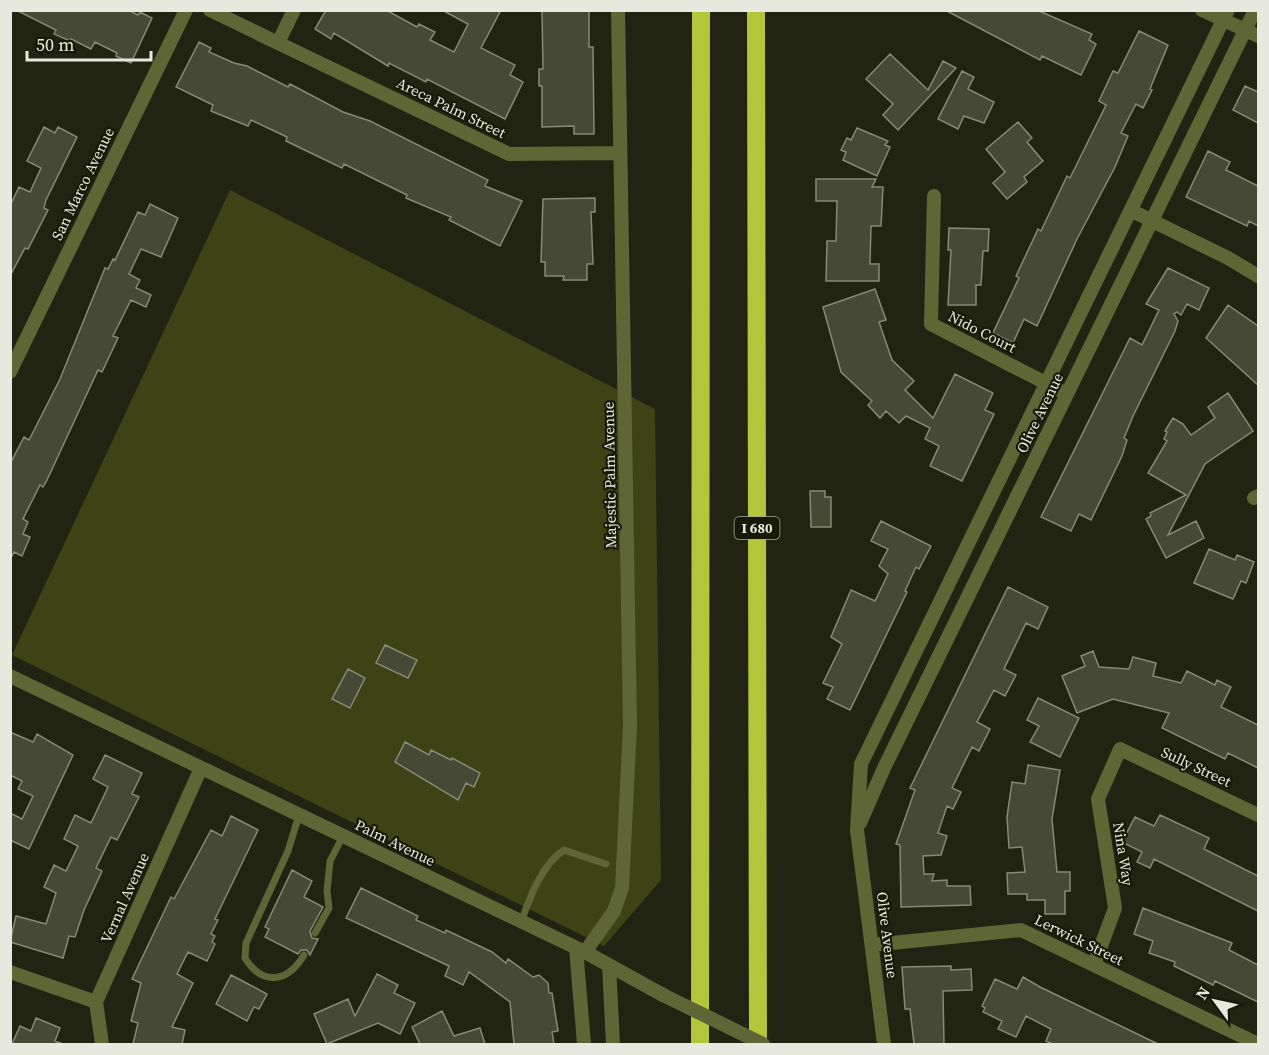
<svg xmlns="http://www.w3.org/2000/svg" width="1269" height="1055" viewBox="0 0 1269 1055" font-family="'Source Serif 4',serif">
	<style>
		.green { fill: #3d4315 }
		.building { fill: #454936; stroke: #858a75; stroke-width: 1.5 }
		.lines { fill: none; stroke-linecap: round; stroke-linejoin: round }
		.service { stroke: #5e6635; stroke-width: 7 }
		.minor { stroke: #5e6635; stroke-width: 14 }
		.motorway { stroke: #b3c53b; stroke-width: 18 }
		.minor-bridge { stroke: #5e6635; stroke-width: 14 }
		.labels { text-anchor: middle; stroke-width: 4.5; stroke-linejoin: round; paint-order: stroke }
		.shield { fill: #171a09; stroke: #a9ab9e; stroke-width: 1.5 }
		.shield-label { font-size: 14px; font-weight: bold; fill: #e7e9de }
		.street-label { font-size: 15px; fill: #e7e9de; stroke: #171a09 }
	</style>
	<rect width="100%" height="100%" fill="#212412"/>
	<path class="green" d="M230 190 655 409 661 880 604 946 12 655Z"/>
	<path class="building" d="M16 10H128L138 15 140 12 152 18 131 63 116 56 117 53 95 42 91 49 71 39 70 41 54 34 56 30Z
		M326 10H386L417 27 419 24 435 32 430 40 454 52 468 24 442 10H501L481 48 515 65 510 75 523 82 505 119 427 79 426 82 389 63 388 66 334 33 331 39 315 29Z
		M542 10H589V47H593L594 134H574V126L542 127V86H539V69H543Z
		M945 10H1037L1092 34 1089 40 1096 44 1081 75 1042 56 1040 60Z
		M1139 31 1168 45 1150 89 1152 90 1143 108 1136 104 1121 133 1128 136 1115 167 1077 239 1037 326 1024 319 1013 343 993 333 1019 278 1016 276 1038 229 1041 231 1067 176 1070 178 1106 105 1099 101 1113 71 1118 73Z
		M199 42 211 48 209 52 234 63 247 66 288 87 290 84 343 112 370 121 488 180 485 186 522 201 500 246 449 220 451 217 406 198 407 195 344 164 342 168 286 141 287 137 251 120 248 126 211 111 213 105 176 87Z
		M890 54 928 90 943 61 956 68 898 130 883 115 893 104 866 79Z
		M962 71 974 77 968 89 994 102 984 123 964 116 958 129 938 119Z
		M1245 86 1258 92V123L1233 110Z
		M1018 122 1032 138 1027 142 1043 161 1024 177 1027 182 1007 199 993 183 1005 172 986 149Z
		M44 127 55 133 58 127 77 137 46 200 44 208 48 210 28 249 25 248 10 276V206L19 187 30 192 41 168 27 161Z
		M857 128 888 141 885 145 890 147 877 176 843 160 846 152 841 150 847 138 851 140Z
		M1208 151 1230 162 1226 170 1258 186V226L1249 221 1247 226 1186 197Z
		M816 179H876L872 187H883L881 226H871L870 264H879V281H826L827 241H836L837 201H816Z
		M595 198V212H591L593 264H587V280H563L564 276H545V262H541L543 199Z
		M150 204 178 218 161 257 141 249 129 274 140 280 136 288 151 295 146 307 131 300 113 336 118 338 102 372 98 370 47 480 43 487 40 485 23 519 28 522 23 534 30 537 22 556 14 552 10 560V464L24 437 29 440 60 379 105 268 108 269 113 259 115 260 138 212 145 215Z
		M949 228 989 229 988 251H983L981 285H976V305H948L951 250H948Z
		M1168 268 1209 288 1199 310 1187 304 1181 315 1177 312 1174 314 1178 321 1175 331 1134 414 1124 438 1127 440 1122 456 1091 520 1079 514 1071 531 1041 517 1130 338 1142 345 1159 310 1146 304Z
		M875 289 886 320 879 322 892 360 914 381 905 390 933 418 955 374 993 393 985 410 994 414 962 481 930 466 939 446 925 439 930 428 906 416 899 423 886 411 880 418 868 405 872 401 841 372 823 307Z
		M1228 305 1258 326V385L1206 338Z
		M1228 393 1253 431 1205 464 1168 535 1196 521 1204 538 1166 558 1146 519 1151 516 1150 513 1186 495 1148 473 1167 441 1164 439 1167 432 1165 431 1173 418 1183 424 1191 435 1215 418 1208 407Z
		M810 491H825V497H831V527H811Z
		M881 521 931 546 919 569 916 567 905 591 907 592 850 710 827 699 833 687 823 683 842 644 831 637 851 590 875 601 888 574 879 566 888 549 871 541Z
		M1209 549 1235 560 1237 555 1254 562 1246 583 1241 581 1233 599 1194 583Z
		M1008 587 1048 607 1038 629 1026 623 1004 669 1016 675 1005 696 994 690 977 722 990 729 979 751 972 747 952 788 961 792 953 809 947 806 938 833 947 836 941 855 923 856 924 874H934L932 881 947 880V886H970L971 905 901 907 900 845 896 844 915 790 910 788Z
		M385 645 417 660 408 678 376 663Z
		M1093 651 1099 667 1129 669 1133 657 1156 663 1153 676 1181 683 1187 671 1215 685 1217 680 1231 687 1221 707 1258 725V768L1228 753 1225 759 1162 728 1169 713 1113 699 1077 713 1062 676 1085 666 1081 656Z
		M348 669 365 678 350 708 332 699Z
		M1038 698 1079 718 1060 757 1030 742 1039 726 1027 720Z
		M10 732 33 742 37 734 73 755 29 849 10 840V813L22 819 33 796 18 789 22 781 10 775Z
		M405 742 429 755 431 750 451 760 452 758 480 773 474 787 466 783 458 800 395 762Z
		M105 755 142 773 132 794 139 797 131 813 117 840 111 837 96 868 102 871 84 910 75 937 69 936 63 958 10 942 16 916 46 924 56 893 44 887 54 865 66 871 78 846 64 839 75 815 91 823 108 787 93 779Z
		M1028 765 1060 770 1052 819 1057 872H1070V891H1065V914H1045V900H1027V894H1008L1007 873 1025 872 1022 847 1009 848 1007 817 1012 782 1025 784Z
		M1160 815 1209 838 1204 849 1258 876V911L1154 859 1150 868 1137 862 1142 852 1122 842 1135 817 1154 826Z
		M231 816 258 830 215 919 218 920 211 934 215 936 212 942 215 944 207 961 188 952 177 974 193 983 172 1027 185 1030 182 1044H133L138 1023 131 1021 141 983 132 979 171 897 174 899 211 830 222 836Z
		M292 870 312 881 304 897 323 907 310 931 312 938 318 939 310 955 307 950H301L298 954 265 937 269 929 265 927Z
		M361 888 418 916 416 920 445 933 446 930 492 952 506 963 508 959 533 977 539 975 548 983 549 993H552L558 1031 552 1032 554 1044H514L510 1002 469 972 463 985 445 976 449 966 346 918Z
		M1143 908 1232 943 1229 950 1258 965V1002L1215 981 1213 985 1174 966 1175 962 1149 953 1153 941 1134 934Z
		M951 966V970L971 969 972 990 943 991 944 1044H914L910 1009H905L902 967Z
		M377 974 398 985 394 993 415 1003 400 1034 378 1023 327 1044 314 1014 348 999 355 1016Z
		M231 975 267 994 259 1009 254 1007 247 1021 216 1004Z
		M1023 977 1040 987 1158 1044H1053L1046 1041 1051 1029 1026 1016 1016 1037 998 1029 1002 1021 983 1012 985 1008 982 1006 995 979 1017 989Z
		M442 1011 454 1036 480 1028 485 1044H420L412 1027Z
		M36 1018 60 1028 55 1041 63 1044H12L20 1026 31 1031Z"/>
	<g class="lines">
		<path class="service" d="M299 815 288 851 246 943 245 958C263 987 288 982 304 955
			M521 922C530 897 542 864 564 850L606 864
			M315 933 329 908 327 891 330 861 343 836"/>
		<path class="minor" d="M210 10 278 43 294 10
			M1202 10 1258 36
			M278 43 509 154 619 153
			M934 196 931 324 1067 394
			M1132 211 1228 258 1258 276
			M10 372 186 10
			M1254 498 1258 496
			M10 676 585 952 663 995
			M860 823 884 768 1255 10
			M872 945 1021 930 1258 1044
			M576 948 584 1044
			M585 952 614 911 622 888 630 725 618 10
			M609 965 613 1044
			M1094 965 1115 908 1098 799 1120 749 1258 815
			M10 972 96 1002
			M102 1044 96 1002 201 768
			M884 1044 857 830 861 764 1228 10"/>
		<path class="motorway" d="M756 10 758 1044
			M700 1044 701 10"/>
		<path class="minor-bridge" d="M663 995 763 1044"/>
	</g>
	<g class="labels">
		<rect class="shield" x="734.5" y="517" width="45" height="22" rx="4.5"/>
		<g class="shield-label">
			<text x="757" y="533">I 680</text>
		</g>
		<g class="street-label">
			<text transform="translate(451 108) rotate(26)" y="5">Areca Palm Street</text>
			<text transform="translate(83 184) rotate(-64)" y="5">San Marco Avenue</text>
			<text transform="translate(982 332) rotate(27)" y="5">Nido Court</text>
			<text transform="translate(1040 413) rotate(-64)" y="5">Olive Avenue</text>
			<text transform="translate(610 475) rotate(-91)" y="5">Majestic Palm Avenue</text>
			<text transform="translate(1196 767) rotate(25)" y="5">Sully Street</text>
			<text transform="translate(395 843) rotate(26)" y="5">Palm Avenue</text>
			<text transform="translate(1123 854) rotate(81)" y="5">Nina Way</text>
			<text transform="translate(125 898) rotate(-66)" y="5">Vernal Avenue</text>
			<text transform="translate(887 935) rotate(83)" y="5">Olive Avenue</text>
			<text transform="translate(1079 940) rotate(26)" y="5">Lerwick Street</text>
		</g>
	</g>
	<rect width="1269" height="1055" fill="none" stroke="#e7e9de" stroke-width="24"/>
	<g transform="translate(1215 1001) rotate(303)" stroke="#171a09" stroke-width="4.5" paint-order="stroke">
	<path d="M0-4.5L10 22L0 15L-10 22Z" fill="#e7e9de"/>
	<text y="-9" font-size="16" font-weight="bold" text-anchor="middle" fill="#e7e9de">N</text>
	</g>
	<path d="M27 51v9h124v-9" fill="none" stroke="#e7e9de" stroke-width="3"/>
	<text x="36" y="51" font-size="18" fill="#e7e9de" stroke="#171a09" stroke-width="4.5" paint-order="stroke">50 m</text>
</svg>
